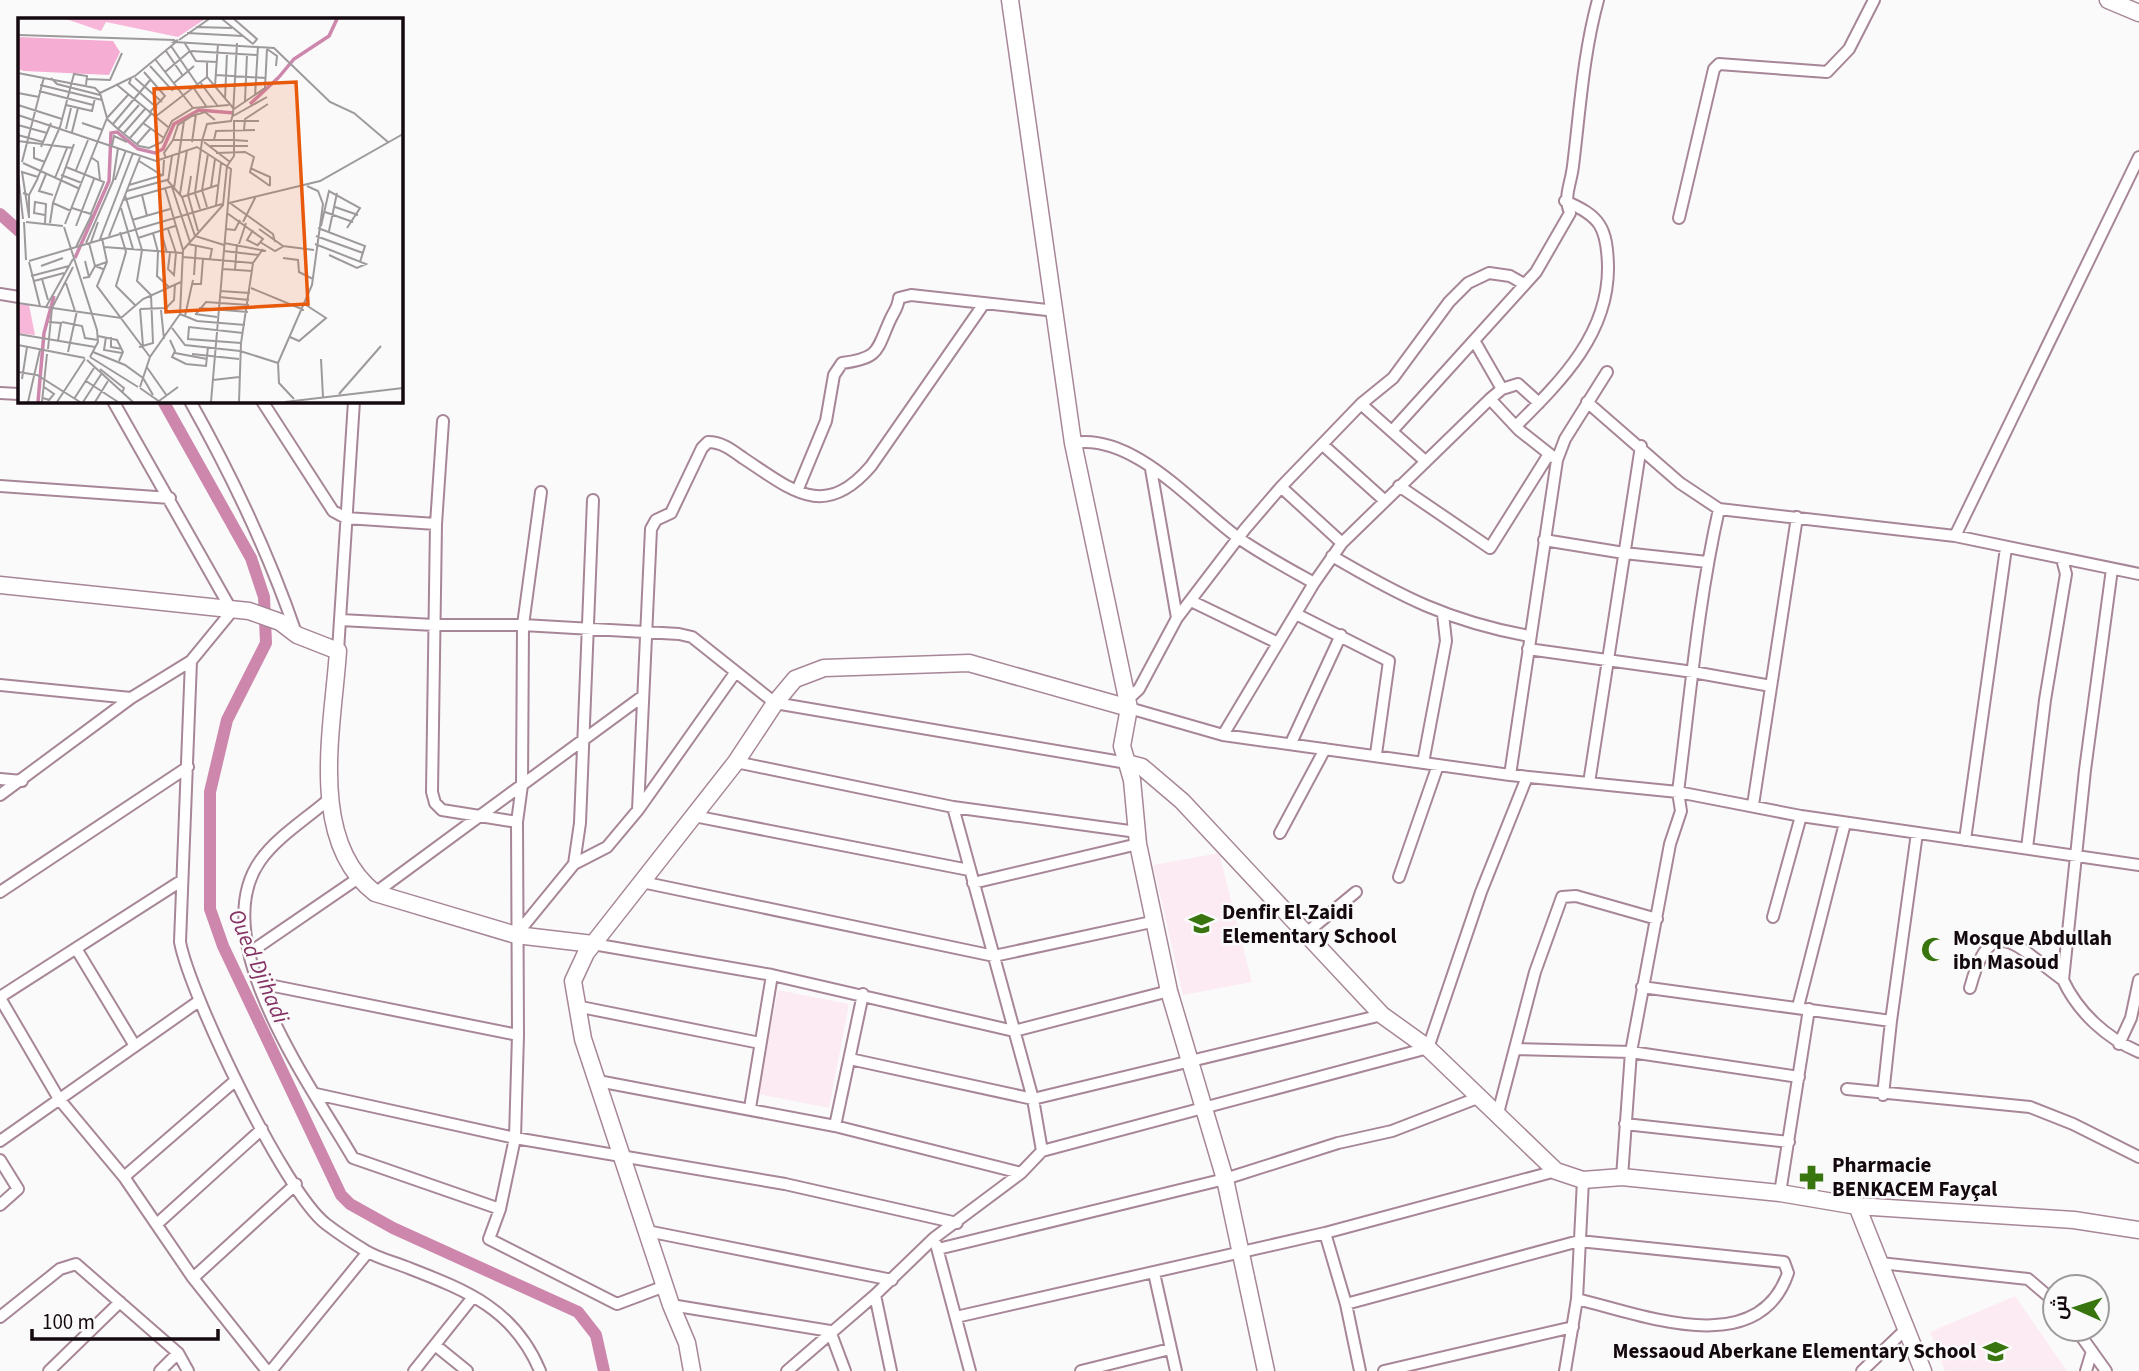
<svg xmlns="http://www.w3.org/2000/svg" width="2139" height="1371" viewBox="0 0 2139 1371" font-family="'Source Sans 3',Cairo,sans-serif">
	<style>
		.built { fill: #fdebf4 }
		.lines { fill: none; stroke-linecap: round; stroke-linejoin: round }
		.canal { stroke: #cd87ac; stroke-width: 12 }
		.street-casing { stroke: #a78697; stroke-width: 14 }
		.secondary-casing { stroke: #a78697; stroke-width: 19 }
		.street { stroke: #fff; stroke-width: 10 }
		.secondary { stroke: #fff; stroke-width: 16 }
		.labels { text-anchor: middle; stroke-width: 5; stroke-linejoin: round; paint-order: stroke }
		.poi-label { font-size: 21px; font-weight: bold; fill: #14090f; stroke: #fafafa; text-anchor: start }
		.water-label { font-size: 23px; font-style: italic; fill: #843163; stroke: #fafafa }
		.inset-river { fill: none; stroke: #cd87ac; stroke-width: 3.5 }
		.inset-road { fill: none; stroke: #9e9a9c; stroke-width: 2 }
		.view { fill: #e8590c; fill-opacity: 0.15; stroke: #e8590c; stroke-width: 3.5 }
		.inset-edge { fill: none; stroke: #14090f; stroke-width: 3.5 }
	</style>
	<rect width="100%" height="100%" fill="#fafafa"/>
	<path class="built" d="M1219 853 1252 982 1183 995 1153 865Z
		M778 990 849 1004 829 1108 758 1094Z
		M2015 1296 2067 1371H1945L1930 1332Z"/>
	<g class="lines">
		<path class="canal" d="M0 214 19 231
			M163 401 251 558 264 597 266 643 227 720 210 792V909L223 946 341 1195 350 1204 393 1228 578 1312 596 1335 604 1371"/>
		<defs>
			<path id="street" d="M1679 218 1714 69 1719 64 1827 72 1849 49 1874 0
				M0 294 19 297
				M1475 342 1502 389 1490 399
				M1502 389 1518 384 1539 403
				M0 393 19 394
				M190 401C232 476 268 551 296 633
				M262 401 333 511 346 518 436 524
				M1587 402 1680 483 1719 509 1955 536 2139 574
				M1361 404 1424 460
				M443 421 436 524 432 792 435 803 442 810 517 822
				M1516 426C1561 381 1609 334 1608 266 1607 227 1600 216 1565 201
				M1392 431 1536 272 1570 213C1563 197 1571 184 1573 166 1580 110 1583 55 1598 0
				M1073 443C1134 432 1195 507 1240 539 1263 555 1289 569 1314 583
				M1323 445 1385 501
				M1151 469 1177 618
				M0 486 170 498
				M1399 486 1490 548 1549 454
				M1281 487 1342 543
				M797 491 826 421 834 375 842 363C881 358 876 350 891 318 895 310 898 307 899 298L911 295 1056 311
				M1955 536 2139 157
				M1544 540 1624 553 1707 562
				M1332 556C1402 597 1448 621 1529 636
				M2112 569 2085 770 2063 980C2078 1012 2106 1038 2139 1052
				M1191 601 1278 643
				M1296 614 1389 661 1376 754
				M341 620 434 625H523L541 492
				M1528 649 1693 672 1771 686
				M338 651 354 401
				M191 661 180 942C190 995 285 1193 326 1224 339 1234 353 1243 366 1251 378 1258 393 1262 406 1267 465 1290 514 1308 540 1371
				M0 685 131 698
				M1126 701 1139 689 1177 618 1245 529 1281 487 1361 404 1393 378 1449 302 1468 283 1489 273 1510 276 1524 284
				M1129 708 1223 735 1510 775 1678 792 1801 816 2139 865
				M1223 735 1314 583 1342 543 1490 399 1519 430 1557 460
				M1291 743 1341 635
				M736 762 953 807 1137 832
				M1423 763 1446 641 1443 614
				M1510 775 1557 460 1565 439 1607 372
				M0 779 22 781
				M1589 783 1641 446
				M0 795 131 698 191 661 232 611 113 401
				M328 800C306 819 277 837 260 861 204 941 312 1087 353 1158L500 1209 515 1138 518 1035 517 822 522 785 523 625 679 634 692 637 775 703 1127 763
				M1753 805 1797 517
				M638 810 651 529 656 520 671 513 702 448 708 442C722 442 732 450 743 458 792 490 824 521 871 466L983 305
				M694 816 969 870
				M1280 833 1325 749
				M1965 840 2006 548
				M2027 848 2045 700 2066 574 2062 559
				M574 864 580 823 593 500
				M1399 877 1438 765
				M642 882 994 956 1156 921
				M973 883 1138 844
				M0 892 188 767
				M375 893 643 696
				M1773 917 1801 816
				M1305 934 1356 892
				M516 935 574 864 607 847 638 810 735 673
				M593 944 772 975 1014 1031 1169 991
				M77 950 135 1046
				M249 953 357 879
				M259 983 518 1035
				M1642 987 1891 1021 1883 1095
				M1970 988C1991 909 2016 946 2063 980
				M0 997 181 881
				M0 998 59 1099 124 1177 193 1278 267 1371
				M576 1006 760 1043
				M1798 1007 1845 823
				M1891 1021 1917 833
				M2119 1044 2131 1018 2139 980
				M1516 1049 1631 1052 1799 1077
				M850 1059 1033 1099 1382 1015
				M598 1081 835 1126 1021 1173
				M1847 1089 2030 1107 2073 1124 2139 1157
				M316 1094 515 1138 785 1184 957 1223
				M750 1108 772 975
				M1497 1117 1535 972 1562 897 1576 896 1657 919
				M1625 1124 1789 1142
				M835 1126 863 994
				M0 1141 199 1001
				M1042 1151 1428 1048 1481 892 1527 777
				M0 1160 18 1189 0 1205
				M124 1177 236 1080
				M1622 1177 1631 1052 1670 844 1681 811 1678 792C1690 698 1698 602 1719 509
				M1780 1193 1809 1009
				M500 1209 489 1239 617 1304 665 1286
				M158 1223 262 1129
				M647 1231 892 1280
				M1325 1233 1346 1304 1360 1371
				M936 1244 970 1371
				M938 1249 1225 1179 1338 1143 1392 1131 1480 1097
				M1880 1263 2028 1279 2055 1302
				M1154 1273 1176 1371
				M193 1278 296 1184
				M1346 1304 1579 1241 1784 1262 1788 1273C1758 1362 1640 1314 1577 1299
				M671 1305 830 1331 845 1371
				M0 1317 60 1269 76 1264 178 1353 188 1371
				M956 1317 1325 1233 1556 1171
				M2076 1329 2106 1371
				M435 1345 467 1371
				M49 1371 120 1302
				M160 1371 178 1353
				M271 1371 368 1252
				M414 1371 473 1297
				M787 1371 875 1295
				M891 1371 875 1295 934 1238 1021 1173 1042 1151 1033 1099 953 807
				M1081 1371 1170 1349
				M1384 1371 1573 1327
				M1565 1371 1577 1299 1583 1180
				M1862 1371 1907 1328
				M2086 1371 2092 1351"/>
			<path id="secondary" d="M1010 0 1073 443 1129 708 1122 746 1132 780 1138 844 1169 991 1225 1179 1266 1371
				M2108 0 2139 13
				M0 585 249 611 280 622 297 635 338 651C333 727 307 840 375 893L516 935 593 944
				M1127 763 1142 767 1182 801 1382 1015 1428 1048 1556 1171 1583 1180 1622 1177 1780 1193 1857 1206 2074 1220 2139 1230
				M1857 1206 1923 1371
				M692 1371 687 1343 671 1305 583 1039 573 981 586 953 736 762 775 703 795 679 824 668 969 663 1129 708"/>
		</defs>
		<use href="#street" class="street-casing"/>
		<use href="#secondary" class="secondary-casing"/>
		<use href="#street" class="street"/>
		<use href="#secondary" class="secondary"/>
	</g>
	<defs>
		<symbol id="school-bare" viewBox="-9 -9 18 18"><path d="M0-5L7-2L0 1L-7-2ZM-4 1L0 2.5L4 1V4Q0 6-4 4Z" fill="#38750e" stroke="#fafafa" stroke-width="2.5" paint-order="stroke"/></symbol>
		<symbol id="mosque-bare" viewBox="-9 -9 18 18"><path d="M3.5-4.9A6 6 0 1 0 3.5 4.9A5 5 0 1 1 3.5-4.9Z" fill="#38750e" stroke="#fafafa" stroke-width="2.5" paint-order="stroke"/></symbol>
		<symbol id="pharmacy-bare" viewBox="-9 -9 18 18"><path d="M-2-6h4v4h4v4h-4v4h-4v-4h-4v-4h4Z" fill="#38750e" stroke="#fafafa" stroke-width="2.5" paint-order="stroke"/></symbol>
	</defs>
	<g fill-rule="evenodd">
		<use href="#school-bare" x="1184" y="906" width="35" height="35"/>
		<use href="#mosque-bare" x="1916" y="932" width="35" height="35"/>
		<use href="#pharmacy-bare" x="1794" y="1160" width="35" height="35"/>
		<use href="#school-bare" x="1978" y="1334" width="35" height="35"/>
	</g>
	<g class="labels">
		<g class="poi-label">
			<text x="1222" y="919">Denfir El-Zaidi<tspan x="1222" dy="24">Elementary School</tspan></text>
			<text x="1953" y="945">Mosque Abdullah<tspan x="1953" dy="24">ibn Masoud</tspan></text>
			<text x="1832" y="1172">Pharmacie<tspan x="1832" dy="24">BENKACEM Fayçal</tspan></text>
			<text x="1976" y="1358" text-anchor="end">Messaoud Aberkane Elementary School</text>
		</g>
		<g class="water-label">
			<text transform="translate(259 966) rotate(67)" y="8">Oued Djihadi</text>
		</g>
	</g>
	<g transform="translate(18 18)">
		<rect width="385" height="385" fill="#fafafa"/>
		<path d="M48 1H187L160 19 88 4 83 13ZM0 286 11 287 17 317 0 315Z" fill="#f8b7d9"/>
		<path d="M0 19 95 23 102 34 91 57 6 53 0 51Z" fill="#f6add4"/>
		<path class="inset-river" d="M261 59 276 41 311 18 319 1M232 86 261 59M57 240 91 163 93 115 99 114 120 131 137 135 145 131 156 106 181 92 216 95M20 384 26 315 36 278"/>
		<path class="inset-road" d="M204 1 235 26M216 1 239 21 235 26M178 9 214 10M169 15 225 18M0 17 157 22M160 22 156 24 256 30 312 84 336 95 370 124M161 22 191 1M166 24 178 43 199 44M153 28 179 66M249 31 259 38 258 48M148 33 165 58M173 33 239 37M137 41 175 90M189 44V59L216 91M132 48 154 72 159 69M126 54 147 78 131 95M147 54 172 33M0 55 77 70 82 75 89 100 47 206M198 57 248 60M33 60 39 66 82 77M117 60 144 84M69 61 92 62 104 35M113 61 111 65 139 90M182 64 199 87M156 65 176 48M98 66 150 109M22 67 84 82M197 68 200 26M175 69 188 88M21 73 75 87M0 75 21 79M82 75 117 58 158 24M237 78 240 28M207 81 209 35M227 83 229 36M0 87 44 101M48 87 74 93 77 80M216 91 247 70 249 31M0 97 138 143 179 129 213 151 193 384M215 98 249 79M137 99 189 59M89 100 110 77M89 101 100 111 121 87M215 103H241M216 103V122L230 123M64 105 85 112M125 105 146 120M95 106 133 61M0 107 29 115M48 111 53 90M100 111 121 128 131 130 144 124 154 103 175 90 211 87M226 112 227 101 250 86M54 114 60 90M106 115 127 91M0 117 25 124M112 120 133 96M196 122 198 113 237 112M0 123 55 130M174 124 178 96M186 124 212 144M119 126 133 110M94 128 96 118 109 124M192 128H230M16 129V140L27 144M23 129 33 105M198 135 227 134 236 139 232 154 252 168M74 140 80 144 82 162M148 140 146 135 155 122M121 143 145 158M4 144 26 59M5 145 62 171M48 149 86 164 73 196 54 190M232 150 252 159V168M58 152 70 122M0 156 5 201M28 156 21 173 35 177M43 157 64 165M173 158 170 177 180 213M37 160 49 130M97 162 108 132M150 164 154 138M111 167 145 157 146 142M154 169 172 224M193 169 197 141M147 170 165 232M156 170 166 103M109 173 149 162 164 179 200 167M5 175 11 177 20 160M162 176 169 132M107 177 124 232 119 263 133 277 135 325 121 329M124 177 129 198M164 179 177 218 206 227M106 182 155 168M35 185 56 126M211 185 302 163 385 116M212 185 255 216 257 224M198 187 203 145M189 189 184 172 190 136M317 189 340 197M103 190 115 231M182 191 177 175 184 123 189 106 213 103 215 96 219 25M307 194 335 204M209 195 245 221 239 228M11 199 4 154 20 159 42 109 56 56 69 58 68 67M11 200V177M114 202 152 191M6 204 8 242M8 204 45 208M225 204 238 178M27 205 28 186 17 184 16 195 27 197M32 205 35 185 53 193M58 208 76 161M303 208 311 173 342 190 329 210M46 209 79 312 80 324 72 339M300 210 347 228 342 244M150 211 158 235 156 257 150 251 152 235M207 211 217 212 222 202M241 211 265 228 296 232M235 212 229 222 239 227M143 213 149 235M311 213 319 175M102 214 108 234 98 268 117 287M135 215 140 234 139 258 151 269M91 218 122 139M298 218 345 235M84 220 89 244 79 268 132 339M120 220 157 208M82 221 115 135M73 224 80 204M242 224 257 233 266 228M68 225 95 163 100 130M71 225 77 248 85 251M206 225 248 233M170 226 194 231 192 241M221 226 228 205M297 226 348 246 339 250 311 237M58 229 74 196M86 229 164 235M206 233 241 237M165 239 235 245M265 240 280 242 281 254 295 261M11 243 204 186M11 244 22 288M23 248 45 240M205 251 234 253M217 252 219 226M176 257 178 227M13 258 51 248M71 259 77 248 89 244M65 260 71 259 67 243M24 261 30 282M16 263 46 255M48 265 57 293M175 266H183L185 241M233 270 286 292M202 273 232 275M201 279 231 282M0 285 103 300 125 281 163 264M28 289 55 241M181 290 230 294M122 291 148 290 156 282 157 266M122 291 125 328M143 292 146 321M162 296 179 303 227 307M177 296 199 299M178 296 188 284 231 287M167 298 175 262M31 304 43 305 40 323M44 304 64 308 67 320 80 322M154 310 167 327 222 333 260 345M0 316 77 329M80 318 99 322 105 334 101 343M88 319 86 332 104 335M93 319V329L104 331M272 319 281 323 308 300 288 287M152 322 157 333 154 339 168 346 188 348 190 329M223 325 170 321 171 309 225 315M0 327 67 340M30 331 34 290 55 249M50 334 59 293M75 334 107 347 125 360 135 377M157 335 189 341M174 336 221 341M72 339 120 369M303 341 305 379M69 342 115 384M128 348 149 378M82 351 106 370 104 375M0 354 19 357 62 384M4 361 9 329M195 362 221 359M68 363 100 384M122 369 132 339 162 296 165 232 205 187 209 148 216 138V122H155L160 107 174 98 187 94 197 102M122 370 142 384M321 376 363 328M25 380 31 382 36 376 26 369M56 381 76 350M276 381 261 365 260 345 294 267 305 186 300 173 289 168M141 383 160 369M10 384 22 332M24 384 29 336M39 384 67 341M65 384 84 355M77 384 90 363M221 384 223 325 235 245 245 231M267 384 385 370"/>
		<path class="view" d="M278 64 290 286 148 294 136 71Z"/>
		<rect width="385" height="385" class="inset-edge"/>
	</g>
	<g transform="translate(2076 1308) rotate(273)"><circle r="33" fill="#fafafa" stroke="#9e9a9c" stroke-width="2"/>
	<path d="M0-5L12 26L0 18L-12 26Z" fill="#38750e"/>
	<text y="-10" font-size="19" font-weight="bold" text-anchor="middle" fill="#14090f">ش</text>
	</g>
	<path d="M32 1329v10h186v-10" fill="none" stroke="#14090f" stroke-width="3.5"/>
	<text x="42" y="1329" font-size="21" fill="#14090f" stroke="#fafafa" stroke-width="5" paint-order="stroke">100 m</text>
</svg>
